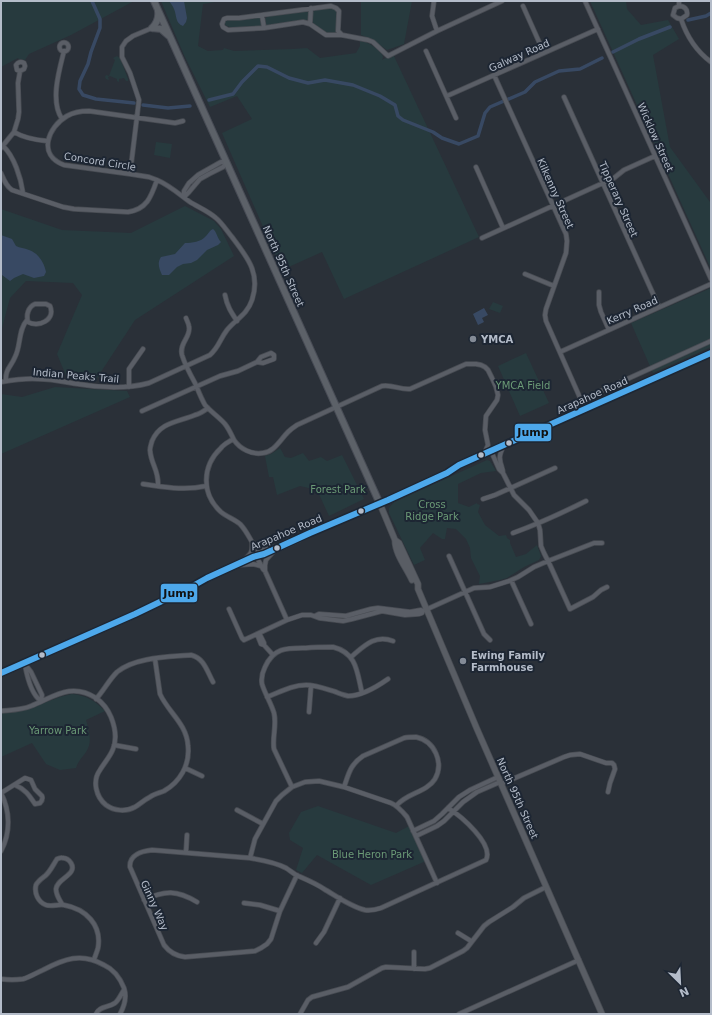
<svg xmlns="http://www.w3.org/2000/svg" width="712" height="1015" viewBox="0 0 712 1015" font-family="'DejaVu Sans',sans-serif">
	<style>
		.green { fill: #273a3e }
		.water { fill: #384963 }
		.lines { fill: none; stroke-linecap: round; stroke-linejoin: round }
		.canal { stroke: #384963; stroke-width: 3.5 }
		.street-casing { stroke: #484c53; stroke-width: 5.5 }
		.secondary-casing { stroke: #484c53; stroke-width: 7 }
		.primary-casing { stroke: #484c55; stroke-width: 8 }
		.street { stroke: #5a5e66; stroke-width: 4 }
		.secondary { stroke: #595d64; stroke-width: 5.5 }
		.primary { stroke: #5c6168; stroke-width: 6 }
		.bus-1-casing { stroke: #1d2633; stroke-width: 9 }
		.bus-1 { stroke: #4da8eb; stroke-width: 6 }
		.poi-dot { fill: #848b96; stroke: #1d2633; stroke-width: 1.5 }
		.bus-dot { fill: #b4bcc9; stroke: #1d2633; stroke-width: 1.5 }
		.labels { text-anchor: middle; stroke-width: 4; stroke-linejoin: round; paint-order: stroke }
		.street-label { font-size: 10px; fill: #b4bcc9; stroke: #1d2633 }
		.poi-label { font-size: 10px; font-weight: bold; fill: #b4bcc9; stroke: #1d2633; text-anchor: start }
		.park-label { font-size: 10px; fill: #6b9a76; stroke: #1d2633 }
		.line-badge { stroke: #1d2633; stroke-width: 1.5 }
		.pale-badge-label { font-size: 11px; text-anchor: middle; font-weight: bold; fill: #111 }
	</style>
	<rect width="100%" height="100%" fill="#2a3038"/>
	<path class="green" d="M1 1H134L71 35 29 54 25 60 19 59 18 58 1 67Z
		M161 1H221L203 4 198 46 208 51 223 50 224 48 234 51 293 49 307 48 320 58 356 53 360 46V41C370 42 376 48 382 54L383 57 382 60 393 54 479 237 344 299 322 252 282 270 222 133 252 119 237 96 210 107 184 55Z
		M361 1H412L404 44 387 50 371 39 361 35Z
		M590 1H626L627 9 641 25 668 20 679 39 653 55 670 147 710 202H711V269Z
		M330 8H334L338 12 337 31 335 33 328 34 314 26 313 23V12L315 10Z
		M306 10 309 12V18L306 21 267 26 266 24 265 19 268 16Z
		M258 17 261 19V26L259 27C249 27 231 31 224 24L226 20 244 19Z
		M117 56 120 58 128 79V81H126L124 78 119 79V82L117 81V79L110 76 108 77 109 80 106 79 105 77 106 75 109 76 115 60 113 58Z
		M156 142 172 144 170 158 154 155Z
		M185 206 214 221 221 229 234 256 135 320 97 378 96 381H82L67 378 57 354 82 295 73 283 26 281 10 298 1 332V209L62 230 131 233Z
		M711 288V347L653 373 631 323Z
		M493 302 503 306 500 313 489 309Z
		M526 353 549 403 520 416 498 366Z
		M55 387 127 391 130 397 1 454V394L22 397Z
		M280 448 285 457 291 458 303 453 309 461 321 457 327 461 342 455 364 499 329 516 317 490 300 486 277 495 273 477H269L265 456 271 454Z
		M487 460 490 461 496 471 481 473 458 484V503L469 507 477 503V504L480 505 478 512 485 525 499 536 506 535 507 538 510 540V543L516 557 526 554 537 545 541 556 539 560 524 567 507 578 500 580 479 584 480 576 471 558 470 548 466 539 456 529 447 528 445 539H442L433 533 420 548 425 560 414 565 389 513V508L394 502Z
		M72 694C87 696 94 700 105 711L86 720C89 731 93 742 86 752 82 758 78 761 76 768L60 770 46 764 32 743 1 757V713L27 709 60 697Z
		M318 806 396 833 409 826 426 861 371 885 317 855 302 873 296 870 303 848 290 840 289 833 301 812Z"/>
	<path class="water" d="M169 1H184L187 18 186 22 183 26C175 23 177 16 174 9 173 6 171 4 169 1Z
		M213 229C217 232 217 238 221 242L218 245 207 250 197 260 191 263 183 264 177 267 169 275H162C159 268 157 263 161 257L175 254 185 243C192 243 201 242 206 236 209 233 209 231 213 229Z
		M1 235 12 239 16 246C20 248 24 248 29 250 38 253 44 262 46 272L44 276 34 278 23 274 14 278 10 281 2 275 1 273Z
		M484 308 488 315 482 318 484 322 478 325 473 314Z"/>
	<g class="lines">
		<path class="canal" d="M92 1 100 19V28L91 52 88 64 80 81 79 89 83 95 96 99 134 103
			M688 20 706 16 711 13
			M613 52 639 39 670 27
			M209 100 233 94 242 82 258 66 267 67 289 78 308 83 325 80 353 85 380 96 395 105 398 116 403 120 433 132 442 138 459 144 478 136 485 113 490 107 525 92 535 82 559 71 580 69 602 58
			M143 105 168 108 190 106"/>
		<defs>
			<path id="street" d="M434 1 432 16 437 31
				M585 1 711 279
				M679 1V6L675 8 673 15 677 18 681 19
				M523 6 544 53
				M679 6C684 6 688 9 687 15L681 19
				M262 15 264 28
				M681 19C687 37 696 51 711 62
				M310 24 311 8
				M342 35 338 31 339 11 336 8 331 6 239 18H227L224 19 222 24 223 27 228 30 264 28 303 22 310 24 326 35H342L368 40 373 42 388 56 437 31 502 1
				M59.5 47a4.5 4.5 0 1 1 9 0a4.5 4.5 0 1 1-9 0Z
				M426 51 456 118
				M494 75 566 234 567 241 566 253 546 309 545 315 546 321 585 409
				M447 96 598 29
				M564 97 659 307
				M62 119C50 101 59 71 64 51
				M14 132C24 138 35 140 47 141
				M3 146C14 156 21 178 23 193
				M1 148 14 132 18 119 19 112 18 83 20 71 24 69 25 66 24 63C21 61 18 62 16 65L17 70 20 71
				M476 167 503 228
				M1 173C4 180 6 186 12 190L63 207 74 209 128 212C147 209 151 197 157 180
				M130 174 139 100 130 73 122 57V47L126 41 133 36 152 28
				M184 197V191L189 183 198 175 221 162H227
				M184 197 189 192 200 179 209 174 223 167 227 162
				M482 238 614 178 624 170 655 156
				M525 274 554 286
				M599 292V305L601 312 609 330
				M225 295C227 306 231 312 237 321
				M35 304H46L50 306C56 320 38 328 28 322 26 315 28 307 35 304Z
				M186 318C187 321 189 324 189 327 191 337 179 343 182 355 185 365 190 374 195 383 198 390 201 398 205 405 211 412 219 417 225 424 229 429 231 434 234 440 240 449 252 455 263 453 274 452 280 440 288 432 291 429 294 427 297 425L382 386C392 384 400 390 410 389L466 364H476L481 365 485 367 488 370 492 378 496 387 498 395 497 400 486 416 485 430 488 445 484 454
				M560 352 711 284
				M271 353 274 355V359L263 363 257 362 261 357Z
				M6 381C5 369 11 367 15 357 21 346 18 330 27 320
				M1 382C13 380 26 378 38 379 52 379 65 382 78 384 100 388 128 389 149 383L210 355C219 347 220 339 227 330 236 319 247 315 252 300 261 273 247 257 232 237 227 231 222 223 216 218 208 211 198 207 190 202 179 194 169 185 157 180L149 177 130 174 64 165C37 155 48 127 67 116 74 112 81 111 89 111L175 123 183 121
				M129 387V369L143 349
				M581 400 711 341
				M142 411 220 376 238 371 257 362
				M233 439C229 442 224 444 221 448 202 466 201 494 221 512 227 517 234 519 240 524 245 529 248 535 252 542 255 544 257 547 260 548 265 550 272 547 277 547
				M491 451 499 469 503 473 514 495 529 510 538 523 540 530 541 546 544 553 550 565 570 609 593 597 601 590 607 587
				M503 473C503 468 500 464 500 459 499 455 502 449 504 445
				M143 484C165 487 184 491 206 486
				M158 486C159 470 151 465 150 450 150 447 151 445 152 441 160 422 178 422 195 415 200 414 204 411 208 408
				M483 499 495 495 555 468
				M513 533C538 524 562 513 586 501
				M256 546 258 551 256 556 263 569 265 571 287 620
				M449 556 484 634 490 640
				M245 559C253 552 252 551 252 542
				M239 565 253 564 261 566
				M265 571V565L266 560 274 551
				M511 580 531 624
				M229 609 242 638 244 640 287 620 302 615H311L319 618 343 621 352 619 382 611 405 615 419 614 422 613 423 611 474 588 490 587 509 581 518 577 534 567 548 561 594 543H602
				M315 616 319 614 346 616 371 609 378 608 410 612 421 610 423 611
				M259 633 264 643V645
				M257 634 261 644 264 645 273 655
				M351 657C364 646 375 634 393 641
				M24 663 31 672 42 695 41 701
				M25 665C27 676 32 695 41 701
				M267 697C280 692 292 685 306 685 316 685 326 689 336 692 340 694 344 695 348 696 361 696 378 686 388 679
				M96 699C104 690 109 680 117 672 135 657 169 657 191 655 204 658 207 671 213 682
				M1 711C11 710 22 710 31 706 54 697 71 682 96 698 103 703 108 710 111 717 115 727 117 739 113 749 110 757 104 763 100 770 92 781 96 797 106 805 114 811 126 812 135 807 140 804 144 800 150 797 154 794 159 793 164 791 180 782 190 765 188 746 187 724 168 712 160 694L155 659
				M309 712 311 686
				M114 745 136 749
				M185 768 202 776
				M501 784 564 757 570 755 580 754 606 763H612L614 765 615 769 610 783 608 792
				M292 787 274 749C272 737 277 725 274 713 271 703 265 694 262 684 261 678 262 673 265 667 274 647 287 648 306 648 315 647 324 647 333 647 357 653 357 672 362 693
				M344 787C349 773 350 765 363 756L404 738C408 737 412 737 416 737 435 741 444 763 435 779 427 792 407 793 397 805
				M1 793 25 778 31 780 35 789 42 796C43 799 42 801 40 803L35 804C29 795 25 789 15 785
				M1 793C10 811 11 832 1 851
				M237 810 263 824
				M413 831 434 821 442 814 459 797 470 790 498 777
				M416 836 437 826 444 821 463 802 477 792 500 782
				M186 852 187 835
				M250 858 255 839 276 801 282 795 292 787 305 782 319 781 344 787 391 803C398 806 402 811 407 817L437 883
				M297 875 280 911 271 939 267 944 261 948 255 951 244 952 185 957C176 956 170 953 164 945L130 867C129 855 142 851 152 850L250 858C262 860 275 862 286 868 289 870 293 873 296 875 305 879 315 883 324 889 336 896 351 907 365 910 371 911 375 910 381 908L486 860C494 844 461 816 448 808
				M144 900C165 890 177 890 197 902
				M244 903 260 905 280 911
				M62 904C59 899 56 895 56 889 57 878 78 875 71 863 69 860 67 858 63 858 61 857 59 858 57 859 53 865 50 872 45 876 41 879 38 881 36 885 34 893 38 902 46 905 52 907 58 904 64 905 86 909 102 925 98 948 97 952 95 956 94 960
				M458 933 471 941
				M316 943 324 932 340 898
				M414 969V952
				M1 979C8 980 16 980 23 979 30 977 36 973 43 970 64 959 81 952 104 965 113 969 120 978 124 988 127 997 125 1005 120 1014
				M96 1014C99 1006 108 1008 115 1003 119 1000 121 994 124 990
				M300 1014 308 1000 312 997 348 987 382 968 386 967 425 969 430 968 463 951 467 948 484 926 489 922 513 907 524 898 546 887
				M459 1014 579 960"/>
			<path id="secondary" d="M380 504 395 540C395 554 406 567 412 580
				M395 540 399 543 418 584V589L477 729 602 1014"/>
			<path id="primary" d="M154 1 380 504
				M152 28 161 29 169 36
				M152 28C157 23 159 18 158 11
				M1 673 135 614 191 587 207 578 253 557 264 554 300 538 310 533 388 500 447 473 459 465 711 353"/>
		</defs>
		<use href="#street" class="street-casing"/>
		<use href="#secondary" class="secondary-casing"/>
		<use href="#primary" class="primary-casing"/>
		<use href="#street" class="street"/>
		<use href="#secondary" class="secondary"/>
		<use href="#primary" class="primary"/>
		<defs>
			<path id="bus-1" d="M1 673 135 614 191 587 207 578 253 557 264 554 310 533 388 500 447 473 459 465 711 353"/>
		</defs>
		<use href="#bus-1" class="bus-1-casing"/>
		<use href="#bus-1" class="bus-1"/>
	</g>
	<g class="poi-dot">
		<circle cx="473" cy="339" r="4"/>
		<circle cx="463" cy="661" r="4"/>
	</g>
	<g class="bus-dot">
		<circle cx="509" cy="443" r="3.5"/>
		<circle cx="481" cy="455" r="3.5"/>
		<circle cx="361" cy="511" r="3.5"/>
		<circle cx="277" cy="548" r="3.5"/>
		<circle cx="42" cy="655" r="3.5"/>
	</g>
	<g class="labels">
		<g class="street-label">
			<text transform="translate(519 55) rotate(-24)" y="4">Galway Road</text>
			<text transform="translate(656 137) rotate(66)" y="4">Wicklow Street</text>
			<text transform="translate(100 161) rotate(9)" y="4">Concord Circle</text>
			<text transform="translate(556 193) rotate(66)" y="4">Kilkenny Street</text>
			<text transform="translate(619 199) rotate(66)" y="4">Tipperary Street</text>
			<text transform="translate(284 266) rotate(66)" y="4">North 95th Street</text>
			<text transform="translate(632 310) rotate(-24)" y="4">Kerry Road</text>
			<text transform="translate(76 375) rotate(5)" y="4">Indian Peaks Trail</text>
			<text transform="translate(592 395) rotate(-24)" y="4">Arapahoe Road</text>
			<text transform="translate(286 532) rotate(-23)" y="4">Arapahoe Road</text>
			<text transform="translate(518 798) rotate(66)" y="4">North 95th Street</text>
			<text transform="translate(155 905) rotate(66)" y="4">Ginny Way</text>
		</g>
		<g class="poi-label">
			<text x="481" y="343">YMCA</text>
			<text x="471" y="659">Ewing Family<tspan x="471" dy="12">Farmhouse</tspan></text>
		</g>
		<g class="park-label">
			<text x="523" y="389">YMCA Field</text>
			<text x="338" y="493">Forest Park</text>
			<text x="432" y="508">Cross<tspan x="432" dy="12">Ridge Park</tspan></text>
			<text x="58" y="734">Yarrow Park</text>
			<text x="372" y="858">Blue Heron Park</text>
		</g>
	</g>
	<g class="line-badge">
		<rect x="514" y="423" width="38" height="19" rx="4" fill="#4da8eb"/>
		<rect x="160" y="583" width="38" height="20" rx="4" fill="#4da8eb"/>
	</g>
	<g class="pale-badge-label">
		<text x="533" y="436">Jump</text>
		<text x="179" y="597">Jump</text>
	</g>
	<rect width="712" height="1015" fill="none" stroke="#b4bcc9" stroke-width="4"/>
	<g transform="translate(680 983) rotate(156)" stroke="#1d2633" stroke-width="3" paint-order="stroke">
	<path d="M0-3L7 15L0 10L-7 15Z" fill="#b4bcc9"/>
	<text y="-6" font-size="11" font-weight="bold" text-anchor="middle" fill="#b4bcc9">N</text>
	</g>
</svg>
